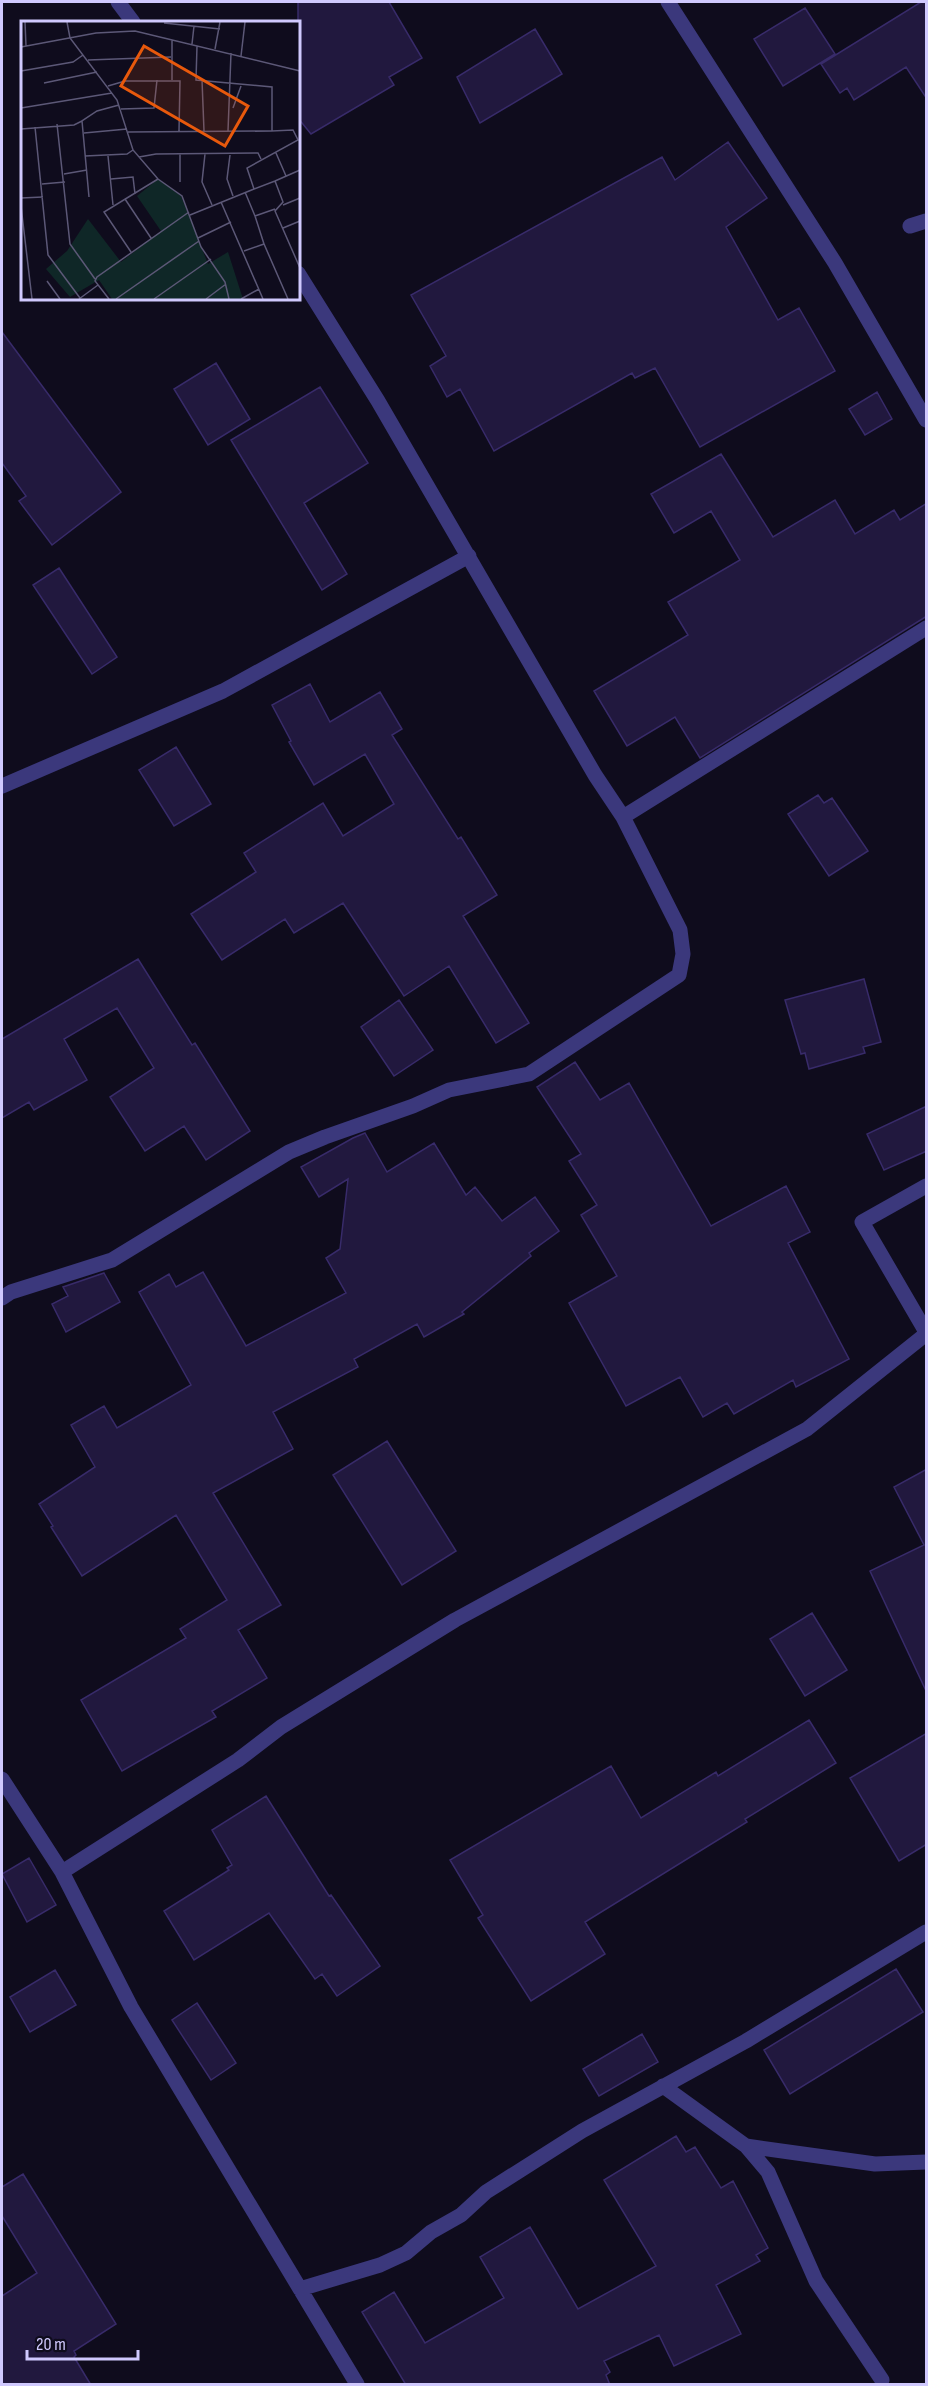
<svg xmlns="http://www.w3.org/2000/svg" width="928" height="2386" viewBox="0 0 928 2386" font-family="'Sofia Sans Condensed',sans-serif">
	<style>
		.building { fill: #21183e; stroke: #382b6a; stroke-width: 1.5 }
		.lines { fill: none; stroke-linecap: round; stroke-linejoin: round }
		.service { stroke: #3b387c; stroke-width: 15 }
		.minor { stroke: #3b387c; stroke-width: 15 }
		.inset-road { fill: none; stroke: #5c5877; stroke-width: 1.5 }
		.view { fill: #e8590c; fill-opacity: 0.15; stroke: #e8590c; stroke-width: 3 }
		.inset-edge { fill: none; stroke: #d0c9fe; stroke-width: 3 }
	</style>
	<rect width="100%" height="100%" fill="#0f0c1d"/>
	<path class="building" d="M298 2H389L422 58 389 77 394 85 311 134 298 118Z
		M921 2H927V99L906 67 854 100 847 88 840 93 821 64Z
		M805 8 835 54 783 86 754 39Z
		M535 29 562 74 480 123 457 77Z
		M728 142 767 198 726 227 778 320 799 308 835 371 700 447 655 368 635 378 632 373 494 451 460 389 447 397 430 366 446 356 411 295 662 157 675 180Z
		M2 332 121 492 52 545 19 501 26 496 2 463Z
		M216 363 250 419 208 445 174 389Z
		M320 387 368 463 304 503 347 574 322 590 231 440Z
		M877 392 892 419 865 435 849 409Z
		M721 454 773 537 835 500 855 534 894 510 900 520 927 503V616L700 758 675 717 627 746 594 691 688 635 668 602 740 560 711 511 674 533 651 494Z
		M59 568 117 657 92 674 33 585Z
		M310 684 330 722 380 692 402 729 392 735 458 839 461 837 497 895 463 916 529 1023 496 1043 449 966 404 996 343 903 294 933 285 919 222 960 191 914 256 872 244 853 323 803 343 836 394 804 365 754 314 785 289 742 291 741 272 705Z
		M176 747 211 804 174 826 139 770Z
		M818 795 824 803 832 798 868 851 829 876 788 814Z
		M138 959 192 1045 195 1043 250 1131 206 1160 184 1126 145 1151 110 1097 154 1068 117 1008 64 1039 87 1080 34 1110 29 1102 2 1118V1039Z
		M864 979 881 1042 863 1047 865 1053 809 1069 805 1053 801 1054 785 1000Z
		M399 1000 433 1050 394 1076 361 1027Z
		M575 1062 600 1100 629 1083 711 1226 786 1186 810 1232 788 1243 849 1359 796 1387 793 1380 734 1414 727 1403 703 1417 680 1377 626 1406 569 1303 617 1276 581 1215 597 1205 569 1161 581 1154 537 1087Z
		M927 1106V1151L884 1170 867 1134Z
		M365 1133 387 1172 434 1143 466 1195 475 1187 502 1221 535 1197 559 1231 529 1253 531 1256 462 1312 464 1314 424 1337 417 1324 354 1359 358 1367 273 1412 293 1449 213 1493 281 1605 238 1630 267 1678 212 1711 216 1717 122 1771 81 1700 186 1638 180 1629 227 1600 176 1515 82 1576 51 1527 53 1526 39 1504 95 1467 71 1425 104 1406 117 1428 191 1385 139 1292 169 1274 176 1287 203 1272 246 1346 346 1293 326 1258 340 1249 348 1179 319 1197 301 1167 353 1138Z
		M104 1273 120 1302 66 1332 52 1304 68 1296 63 1287Z
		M387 1441 456 1551 402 1585 333 1475Z
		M927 1469V1693L870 1571 924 1545 894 1487Z
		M812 1613 847 1670 805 1696 770 1639Z
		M809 1720 836 1763 745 1819 747 1822 585 1922 605 1954 531 2001 478 1918 483 1915 450 1860 611 1766 641 1818 716 1772 718 1776Z
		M927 1733V1844L899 1861 850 1778Z
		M266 1796 329 1896 331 1895 380 1966 337 1996 322 1974 315 1979 269 1913 194 1960 164 1911 229 1870 227 1868 232 1865 212 1830Z
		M29 1858 56 1905 27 1922 2 1874Z
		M896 1969 923 2012 790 2094 764 2050Z
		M55 1970 76 2005 30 2032 10 1997Z
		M197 2003 236 2063 211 2080 172 2020Z
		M642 2034 658 2062 599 2096 583 2069Z
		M676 2136 686 2152 695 2147 721 2188 733 2181 768 2248 756 2255 760 2261 716 2285 741 2334 674 2366 659 2335 604 2361 610 2372 606 2375 610 2385H406L362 2312 394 2292 425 2343 504 2298 480 2257 530 2227 578 2309 656 2266 604 2180Z
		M23 2174 116 2324 74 2351 76 2355 74 2357 91 2385H2V2296L37 2273 2 2216V2187Z"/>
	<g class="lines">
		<path class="service" d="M910 226 926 221"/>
		<path class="minor" d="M118 2 133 22
			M668 2 835 263 926 420
			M2 786 223 691 469 556
			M623 817 926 628
			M926 1186 862 1222 926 1332
			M2 1298 11 1292 112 1260 289 1152 325 1137 413 1106 449 1090 529 1074 679 975 683 954 680 930 623 817 595 775 378 401 298 273
			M2 1779 62 1872 131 2007 357 2384
			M62 1872 238 1760 281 1727 455 1620 807 1429 926 1334
			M663 2086 746 2146 768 2172 816 2281 882 2380
			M746 2146 875 2164 926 2162
			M300 2289 380 2265 406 2253 431 2232 461 2215 486 2192 582 2131 746 2041 926 1932"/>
	</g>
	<g transform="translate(21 21)">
		<rect width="279" height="279" fill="#0f0c1d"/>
		<path d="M137 158 160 175 187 243 207 231 222 278H91L78 259 49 276 25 248 46 230 67 198 100 241 140 210 116 175Z" fill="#0f2727"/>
		<path class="inset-road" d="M4 1 5 25M46 1 49 17 96 79 112 129 137 158 161 175 180 226 204 261 208 278M143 2 199 8M171 23 173 5M0 26 75 12 114 10 279 50M194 28 199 1M220 35 224 1M67 39 150 36M0 50 52 41 62 34M151 59V19M181 59 183 110M23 62 76 51M87 65 104 60H159L158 110M0 87 91 72M212 87 220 65M100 88 133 87 136 59M36 103 49 223 74 258M14 106 27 234 59 277M0 108 53 104 61 100M207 110 210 32M107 111 251 110M63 112 106 108M255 132 265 155M184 133 181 161 191 184M209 134 206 158 212 175M64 135 106 133 112 129M87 135 92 184M118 136 135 133 237 132 240 138M43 153 66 149M90 158 112 156 114 173M254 160 279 149M159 161V133M21 163 44 161M233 168 254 160 262 181 254 190 279 247M224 171 234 195M68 176 61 100 76 90 98 84M0 177 22 176M104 178 130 217M200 181 242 278M262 184 279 177M0 185 11 278M169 194 233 168 226 147 277 119 272 109 251 110V66L175 59 176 25M262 207 279 200M177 217 210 201M243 223 234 195 254 188M223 230 243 223 267 278M110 231 83 191 137 158M26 260 39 278M58 278 77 264M88 278 74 260 76 256 168 191M95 278 178 220M133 278 190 238M185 278 205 263M220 278 238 268"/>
		<path class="view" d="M123 25 227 85 204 125 100 65Z"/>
		<rect width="279" height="279" class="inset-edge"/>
	</g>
	<rect width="928" height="2386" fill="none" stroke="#d0c9fe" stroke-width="6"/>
	<path d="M27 2350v9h111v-9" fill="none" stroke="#d0c9fe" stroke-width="3"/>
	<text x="36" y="2350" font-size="18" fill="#d0c9fe" stroke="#0f0c1d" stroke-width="4.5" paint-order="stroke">20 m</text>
</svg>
